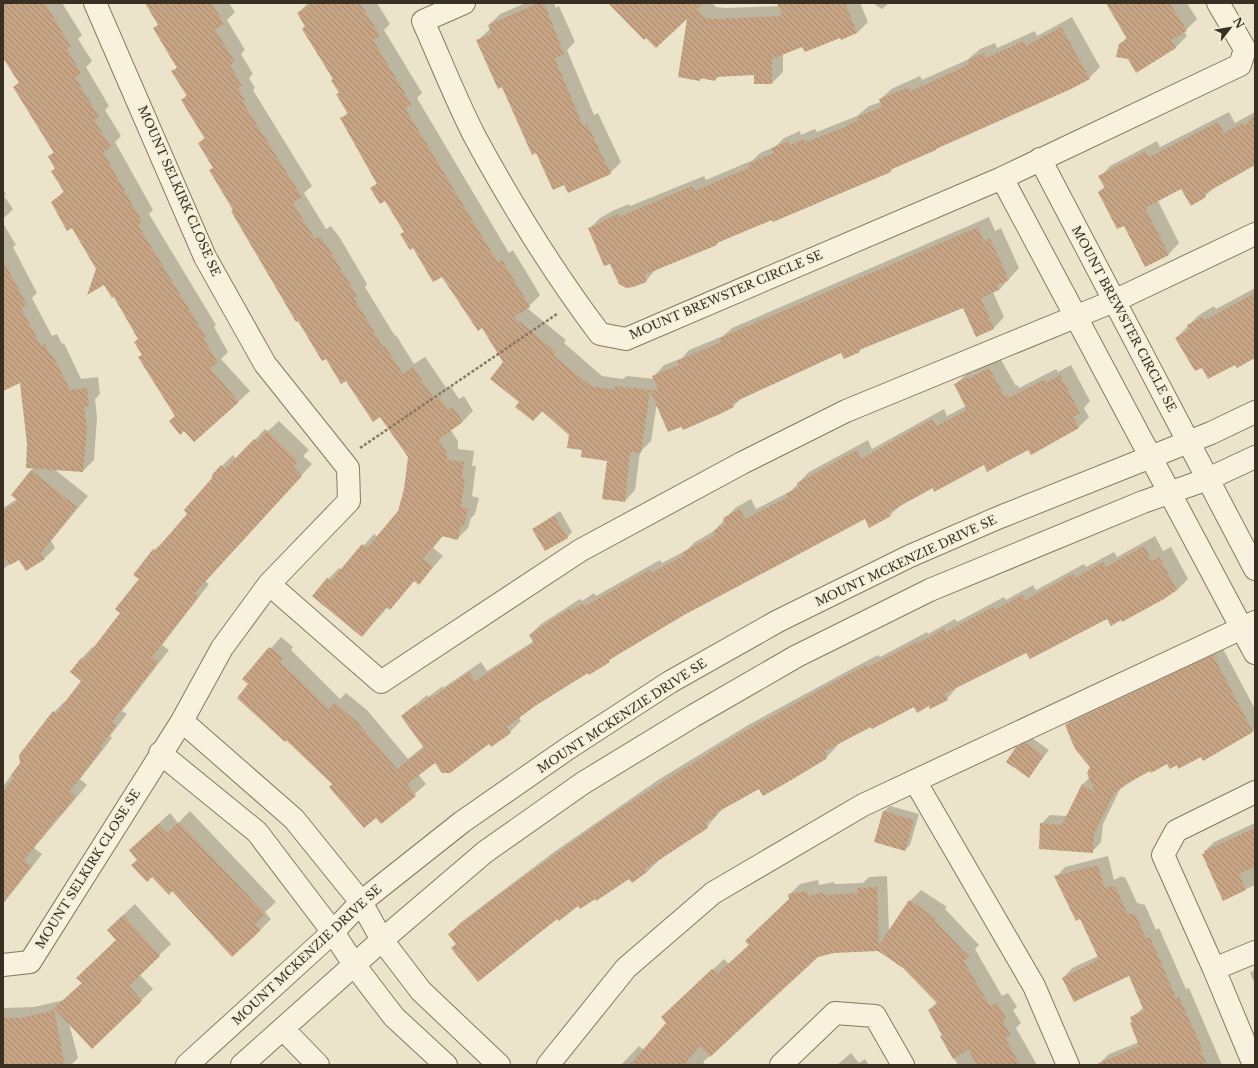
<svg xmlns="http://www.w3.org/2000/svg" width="1258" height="1068" viewBox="0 0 1258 1068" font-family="'Libre Baskerville',serif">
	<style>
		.shadow { fill: #0003 }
		.building { fill: url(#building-back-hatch) }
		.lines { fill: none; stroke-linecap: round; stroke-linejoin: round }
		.minor-casing { stroke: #877860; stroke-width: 24 }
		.path { stroke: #877860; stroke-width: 2.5; stroke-dasharray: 3 2; stroke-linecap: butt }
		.minor { stroke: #f7f1dd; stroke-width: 22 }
		.labels { text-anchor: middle; stroke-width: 3; stroke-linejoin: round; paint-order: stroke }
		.street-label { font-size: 12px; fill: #392f22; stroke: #f4eed9 }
	</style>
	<defs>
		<pattern id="building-back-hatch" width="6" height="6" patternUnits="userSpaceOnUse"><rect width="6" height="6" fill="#c7a483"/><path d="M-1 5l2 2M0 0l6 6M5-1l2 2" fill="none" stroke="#a3866b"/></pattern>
	</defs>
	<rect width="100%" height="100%" fill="#ece4ca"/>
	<path class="shadow" d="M3 3H62L82 35 78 39 92 61 86 67 109 106 105 110 121 136 115 142 153 210 149 214 216 325 214 327 228 352 221 359 250 391 195 441 185 429 170 421 176 415 140 357 142 354 139 338 72 227 52 203 64 191 52 171 56 168 50 156 54 152 14 87 19 82 3 56Z
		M147 3H229L235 12 227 20 245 50 241 54 253 74 249 78 255 88 253 90 312 186 304 193 326 229 331 226 340 238 367 284 365 287 395 336 396 335 414 364 425 357 447 389 451 387 459 399 464 396 473 411 462 422 450 429 458 441V449L474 451 472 466H476L472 496 479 498 475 514 471 518 468 528 457 539 443 536 433 548 443 556 419 583 415 580 390 608 388 607 362 636 328 579 339 568 342 570 374 534 378 537 399 511 405 490 409 457 210 171 214 167 199 143 205 137 182 100 187 95 173 72 178 67 159 24Z
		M308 3H377L390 24 384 30 422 93 417 98 509 253 513 250 540 295 527 308 566 340 564 343 602 376 623 379 627 376 655 379 654 376 664 365 682 358 689 350 723 336 732 328 989 217 995 231 1001 228 1019 268 999 290 993 292 1004 317 994 328 963 307 864 347 859 351 842 352 741 399 733 406 657 403 651 441 640 452 635 490 625 501 608 460 583 449 570 435 543 411 533 420 521 402 504 362 483 327 405 231 385 199 372 188 377 183 342 119 348 112 337 95 340 92 298 13Z
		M526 3H554L556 8 559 6 575 42 567 50 594 115 598 113 621 162 610 173 565 184 537 152 477 41 491 28 489 25 500 14Z
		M610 3H712L716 7 726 8 779 6 778 3H860L868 22 857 33 803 45 783 54V72L772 83 755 74 719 76 715 80 702 78 700 80 689 16Z
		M873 3H889L882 9Z
		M1106 3H1187L1197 19 1184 32 1187 36 1176 47 1136 71 1120 45 1127 37Z
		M1072 17 1100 67 1089 78 939 146 936 149 894 167 891 171 774 221 772 218 720 241 717 244 656 269 646 281 610 262 589 229 600 218 612 211 629 204 630 206 704 176 706 180 753 160 760 153 776 146 784 138 800 131 801 135 815 129 817 132 857 116 869 106 881 102 880 100 891 89 920 76 922 80 967 60 980 49 995 43 997 48 1035 31 1037 36Z
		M1229 112 1235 123 1255 112V164L1216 186 1205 196 1182 188 1158 201 1179 243 1169 254 1146 266 1124 224 1099 192 1105 186 1100 177 1110 166 1157 141 1160 147Z
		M3 190 6 194 4 196 13 209 3 219Z
		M3 223 16 245 13 247 37 293 32 298 52 336 57 334 62 344 64 343 81 379 98 377 100 394 95 399 97 417 94 460 83 471 54 469 88 496 51 541 55 548 44 559 19 558 3 569V508L17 499 12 495 34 467 28 444 21 382 3 390Z
		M1255 288V357L1236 363 1203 366 1176 338 1199 315 1214 306 1216 309Z
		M1000 358 1016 386 1018 385 1019 388 1056 369 1058 372 1071 365 1090 401 1084 408 1089 417 1078 428 1029 449 984 463 933 487 901 505 890 515 865 518 683 615 535 705 519 718 521 721 510 732 489 743 435 761 418 774 426 784 382 823 376 817 333 784 244 679 281 637 293 647 291 650 340 699 346 693 367 710 408 759 424 746 402 716 427 695 428 697 443 686V688L481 662 487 671 534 641 530 635 541 624 580 599 582 601 594 593 596 596 660 560 662 563 687 550 695 542 714 531 735 508 751 499 756 509 791 491 809 472 868 440 872 449 944 409 947 416 966 406 955 385 966 374 980 366 981 368Z
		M279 421 309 450 303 456 312 464 205 581 209 584 162 645 169 650 122 711 127 714 110 736 112 738 80 779 87 785 34 848 42 854 3 904V786L21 763 54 712 65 701 66 702 83 681 71 672 82 658 92 647 94 648 122 613 140 579 134 574 154 550 166 540 189 514 213 478V475L233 455 236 459 265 429 268 431Z
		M560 511 572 532 567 537 533 529Z
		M1155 536 1163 551 1171 547 1188 579 1177 590 1122 619 1108 618 1027 651 957 687 947 699 930 705 914 706 837 743 838 745 825 759 759 788 723 808 707 827 658 861 647 872 629 878 557 917 457 944 449 934 460 923 554 852 658 780 750 724 857 666 878 655 880 657 927 632 928 634 955 619 957 622 1004 597 1006 600 1033 585 1036 590 1084 564 1086 567 1114 552 1117 557Z
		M1222 647 1255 709V729L1253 731 1204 759 1202 756 1177 764 1167 762 1150 769 1120 789 1103 824 1101 842 1092 852 1041 824 1050 815 1067 816 1083 784 1090 777 1091 767 1066 725 1075 716Z
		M1032 738 1049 750 1028 776 1017 748 1023 742Z
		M890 806 919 814 910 845 905 850 875 841 884 811Z
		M190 811 276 902 265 912 271 919 260 930 172 890 139 860 141 840 170 813 178 823Z
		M1255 823V885L1223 899 1205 851 1214 842Z
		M1108 856 1114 880 1122 876 1123 878 1125 877 1137 903 1145 905 1156 930 1159 928 1186 989 1189 988 1222 1065H1100V1063L1109 1054 1139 1042 1131 1023 1133 1021 1131 1018 1144 1007 1129 974 1063 978 1072 968 1098 956 1080 918 1056 877 1065 867Z
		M887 876 889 931 910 901 921 890 947 907 945 909 979 945 975 949 1002 996 1008 993 1017 1007 1013 1010 1021 1023 1016 1028 1037 1065H958L941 1036 943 1034 929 1010 937 1002 903 967 878 950 834 952 818 956 703 1062 706 1065H621L639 1046 644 1050 667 1023 673 1007 724 959 729 964 750 944 790 899 789 895 800 884 818 880 819 885 834 882V884L863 883 869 877Z
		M135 904 171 944 139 974 153 989 92 1048 69 1023 78 1058 71 1065H3V1008L34 1007 64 1000 82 983 117 940 119 919Z
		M1255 969V984L1250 973Z
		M851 1053 859 1063 865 1059 869 1065H837Z"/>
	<path class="building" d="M3 3H45L71 47 67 49 81 73 75 77 99 117 94 120 111 147 103 152 142 222 138 225 206 337 203 338 218 363 210 368 239 402 194 442 184 431 180 435 169 421 175 416 138 357 142 355 134 342 138 339 114 297 112 298 104 285 87 295 96 269 72 228 67 231 51 202 64 192 51 171 55 169 48 156 54 153 13 87 19 83 3 58Z
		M145 3H212L224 24 215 29 235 62 230 65 242 86 238 89 245 100 242 101 302 197 293 203 315 239 320 236 329 249 357 296 354 298 383 347 385 346 403 374 413 367 435 400 439 397 448 410 453 407 463 422 439 439 447 453V460L464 462 462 477H465L461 507 468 509 464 526 461 525 458 540 442 536 423 559 433 567 419 585 414 581 390 610 386 607 362 637 312 596 327 578 331 581 362 544 367 548 398 511 404 489 408 457 380 417 373 422 346 381 341 384 326 359 322 361 298 321 296 322 231 211 233 210 209 170 213 168 198 143 205 139 181 100 187 96 171 71 177 68 153 28 158 25Z
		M313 3H360L380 36 373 40 412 105 405 108 498 263 502 260 530 307 514 317 556 352 553 355 591 386 614 390 615 386 650 390 641 453 630 452 625 502 602 499 607 461 581 457 582 450 567 448 569 435 542 411 533 421 515 407 519 402 490 379 503 362 482 328 478 331 442 277 433 282 413 248 410 250 400 234 404 232 385 201 380 204 370 188 377 184 340 118 348 114 336 94 339 93 331 80 333 79 302 29 305 26 297 13Z
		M538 3H544L564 54 555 59 583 126 587 124 611 174 568 193 564 185 553 190 536 153 532 155 502 87 498 89 476 40 492 34 488 25Z
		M608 3H704L697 9 705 18 715 19 782 16 777 3H845L857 33 841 40 840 38 805 52 802 47 772 59V84H754V75L716 77 715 81 700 78V81L678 77 687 19 656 48 646 38 644 40Z
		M1106 3H1170L1187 31 1171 40 1176 48 1136 73 1128 59 1116 57 1119 44 1127 39Z
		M1061 27 1090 79 1071 89 936 149V150L890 170 891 172 773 222 772 220 717 243V245L644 275 647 282 633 287 626 288 619 284 610 264 604 266 588 228 601 223 600 222 618 214 619 217 692 186 695 191 750 167 748 164 774 153 772 148 789 141 790 145 804 139 806 142 845 127 858 120 857 117 882 107 879 99 909 87 911 91 955 71 969 64 968 60 984 53 986 58 1024 41 1026 46Z
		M1255 115V165L1204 194 1206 197 1191 206 1181 189 1145 208 1169 255 1145 267 1124 226 1117 229 1098 192 1105 188 1098 176 1146 151 1149 157 1218 122 1224 133 1243 123 1245 125Z
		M978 227 984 241 990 238 1009 280 997 285 999 290 981 298 994 329 976 337 963 308 859 350 860 352 844 359 841 353 732 403 734 407 720 414 683 430 681 427 668 432 650 390 659 391 652 376 679 365 677 361 721 342 720 338Z
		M3 260 27 305 21 308 41 346 45 344 50 355 52 354 70 390 87 388 89 406 84 407 87 429 83 472 26 468 27 444 20 383 3 391Z
		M1255 293V358L1237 368 1235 365 1208 379 1202 368 1195 371 1175 338 1189 330 1187 325 1203 317 1205 320Z
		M989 368 1005 396 1007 395 1008 398 1045 379 1047 382 1060 375 1080 413 1073 417 1079 428 1031 455 1028 450 987 472 984 465 934 492 933 488 889 512 891 516 869 528 865 519 684 615 609 660 610 662 589 675 588 673 535 706 507 727 511 733 491 747 489 744 450 773H442L435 763 407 784 416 796 381 824 376 818 364 828 329 787 332 784 286 740 285 742 237 698 248 684 242 679 269 647 283 658 280 662 329 709 335 703 356 721 397 769 424 748 401 716 415 705 417 707 431 696 432 698 469 672 475 681 534 643 529 635 569 609 571 611 583 603 585 606 649 570 651 573 685 555 683 552 715 535 713 531 725 524 723 518 740 509 745 519 788 497 786 494 799 487 797 483 857 450 861 459 932 419 936 426 967 410 954 384 969 377 970 378Z
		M267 431 298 461 293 467 302 476 195 593 199 596 152 657 158 662 112 722 116 726 100 747 102 749 70 791 76 796 60 816 59 815 24 860 32 866 3 903V792L14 777 11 775 20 763 19 755 53 711 56 714 81 681 70 672 81 658 84 660 120 613 115 609 139 579 133 575 153 549 155 551 187 514 184 510 212 478V475L221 465 225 469 254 439 257 442Z
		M31 470 77 507 41 553 45 559 26 571 19 560 10 565 3 554V511L18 501 11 495Z
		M554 516 568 538 545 551 532 529Z
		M1144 546 1152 561 1159 557 1177 590 1164 599 1122 622 1121 620 1111 626 1107 619 1030 659 1026 653 944 694 948 700 930 709 929 706 917 713 914 707 872 729 871 727 825 751 827 757 826 759 793 779 763 796 759 789 716 813 717 815 705 823 708 828 645 869 647 872 632 883 629 879 596 901 595 899 580 909 578 906 559 921 557 919 478 982 451 948 456 944 448 934 494 898 613 813 738 735 845 676 867 665 868 667 916 642 917 644 944 629 946 632 993 607 995 610 1022 595 1025 600 1073 574 1075 578 1103 562 1106 567Z
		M1213 655 1253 732 1203 761 1201 757 1178 769 1177 765 1170 769 1167 764 1151 773 1150 771 1126 784 1113 795 1094 834 1093 853 1039 849 1040 823 1062 825 1082 784 1096 794 1087 773 1090 767 1075 749 1065 725Z
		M1026 743 1044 756 1029 778 1006 762 1016 747Z
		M883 811 914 820 905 851 874 842Z
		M179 822 265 914 255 924 261 930 232 957 172 891 169 895 152 877 147 882 131 865 137 860 129 850 158 824 167 833Z
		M1255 828V866L1239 874 1246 890 1223 901 1202 854 1205 853 1204 851Z
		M1098 865 1105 889 1112 885 1113 887 1115 886 1127 913 1136 915 1146 938 1150 937 1176 998 1179 997 1202 1048H1200L1207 1065H1095L1139 1046 1130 1023 1132 1022 1130 1017 1144 1011 1129 976 1074 1002 1062 978 1099 959 1080 919 1076 921 1054 876Z
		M877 887 879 945 909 900 936 918 935 921 969 957 964 961 990 1006 997 1003 1006 1018 1003 1021 1011 1035 1005 1038 1020 1065H977L968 1050 953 1059 940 1036 942 1035 928 1010 938 1004 903 968 878 951 834 953 818 957 710 1057 700 1046 684 1065H630L666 1023 661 1017 712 969 717 974 749 945 745 941 789 899 788 894 807 891 808 896 823 892V895L858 893 857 888Z
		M123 915 160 956 129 986 142 1001 92 1049 54 1008 82 983 76 978 116 940 107 930Z
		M54 1010 65 1065H3V1018H22Z"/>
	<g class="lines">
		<defs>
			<path id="minor" d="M464 3 423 21C440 59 456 100 475 137 512 205 553 272 600 334L626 339 1002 178 1240 65 1245 49 1218 3
				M1040 159 1255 569
				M1002 178 1255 653
				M269 584 381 682 581 550 742 463 846 411 1114 301 1255 234
				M182 721 294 819 361 902 382 940 421 991 499 1065
				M160 753 257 832 333 932 355 966 394 1017 446 1065
				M915 781 1034 986 1068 1065
				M3 965 30 962 182 721 222 648 269 584 349 501 348 468 265 364 205 257 95 3
				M1214 969 1255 952
				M283 1029 318 1065
				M187 1065 333 932 361 902 462 822 567 749 670 682 778 621 910 556 1000 517 1211 433 1255 412
				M242 1065 382 940 485 852 583 783 693 716 797 656 930 590 1143 502 1208 479 1255 457
				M548 1065 626 968 713 893 863 805 1255 622
				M781 1065 835 1013 875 1016 903 1065
				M1254 1065 1214 969 1163 855 1176 831 1255 792"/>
		</defs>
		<use href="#minor" class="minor-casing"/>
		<path class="path" d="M360 448 557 314"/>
		<use href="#minor" class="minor"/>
	</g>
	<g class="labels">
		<g class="street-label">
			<text transform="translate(179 191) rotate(66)" y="4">MOUNT SELKIRK CLOSE SE</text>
			<text transform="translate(726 295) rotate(-23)" y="4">MOUNT BREWSTER CIRCLE SE</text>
			<text transform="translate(1124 319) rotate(62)" y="4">MOUNT BREWSTER CIRCLE SE</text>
			<text transform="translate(906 561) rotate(-25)" y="4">MOUNT MCKENZIE DRIVE SE</text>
			<text transform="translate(622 716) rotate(-33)" y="4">MOUNT MCKENZIE DRIVE SE</text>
			<text transform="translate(88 869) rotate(-58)" y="4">MOUNT SELKIRK CLOSE SE</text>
			<text transform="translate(307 955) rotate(-43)" y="4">MOUNT MCKENZIE DRIVE SE</text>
		</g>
	</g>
	<rect width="1258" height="1068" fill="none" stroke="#392f22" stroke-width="8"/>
	<g transform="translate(1230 28) rotate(59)" stroke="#f4eed9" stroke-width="3" paint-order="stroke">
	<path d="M0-3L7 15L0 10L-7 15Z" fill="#392f22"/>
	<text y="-6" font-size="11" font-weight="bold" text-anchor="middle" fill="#392f22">N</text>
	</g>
</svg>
